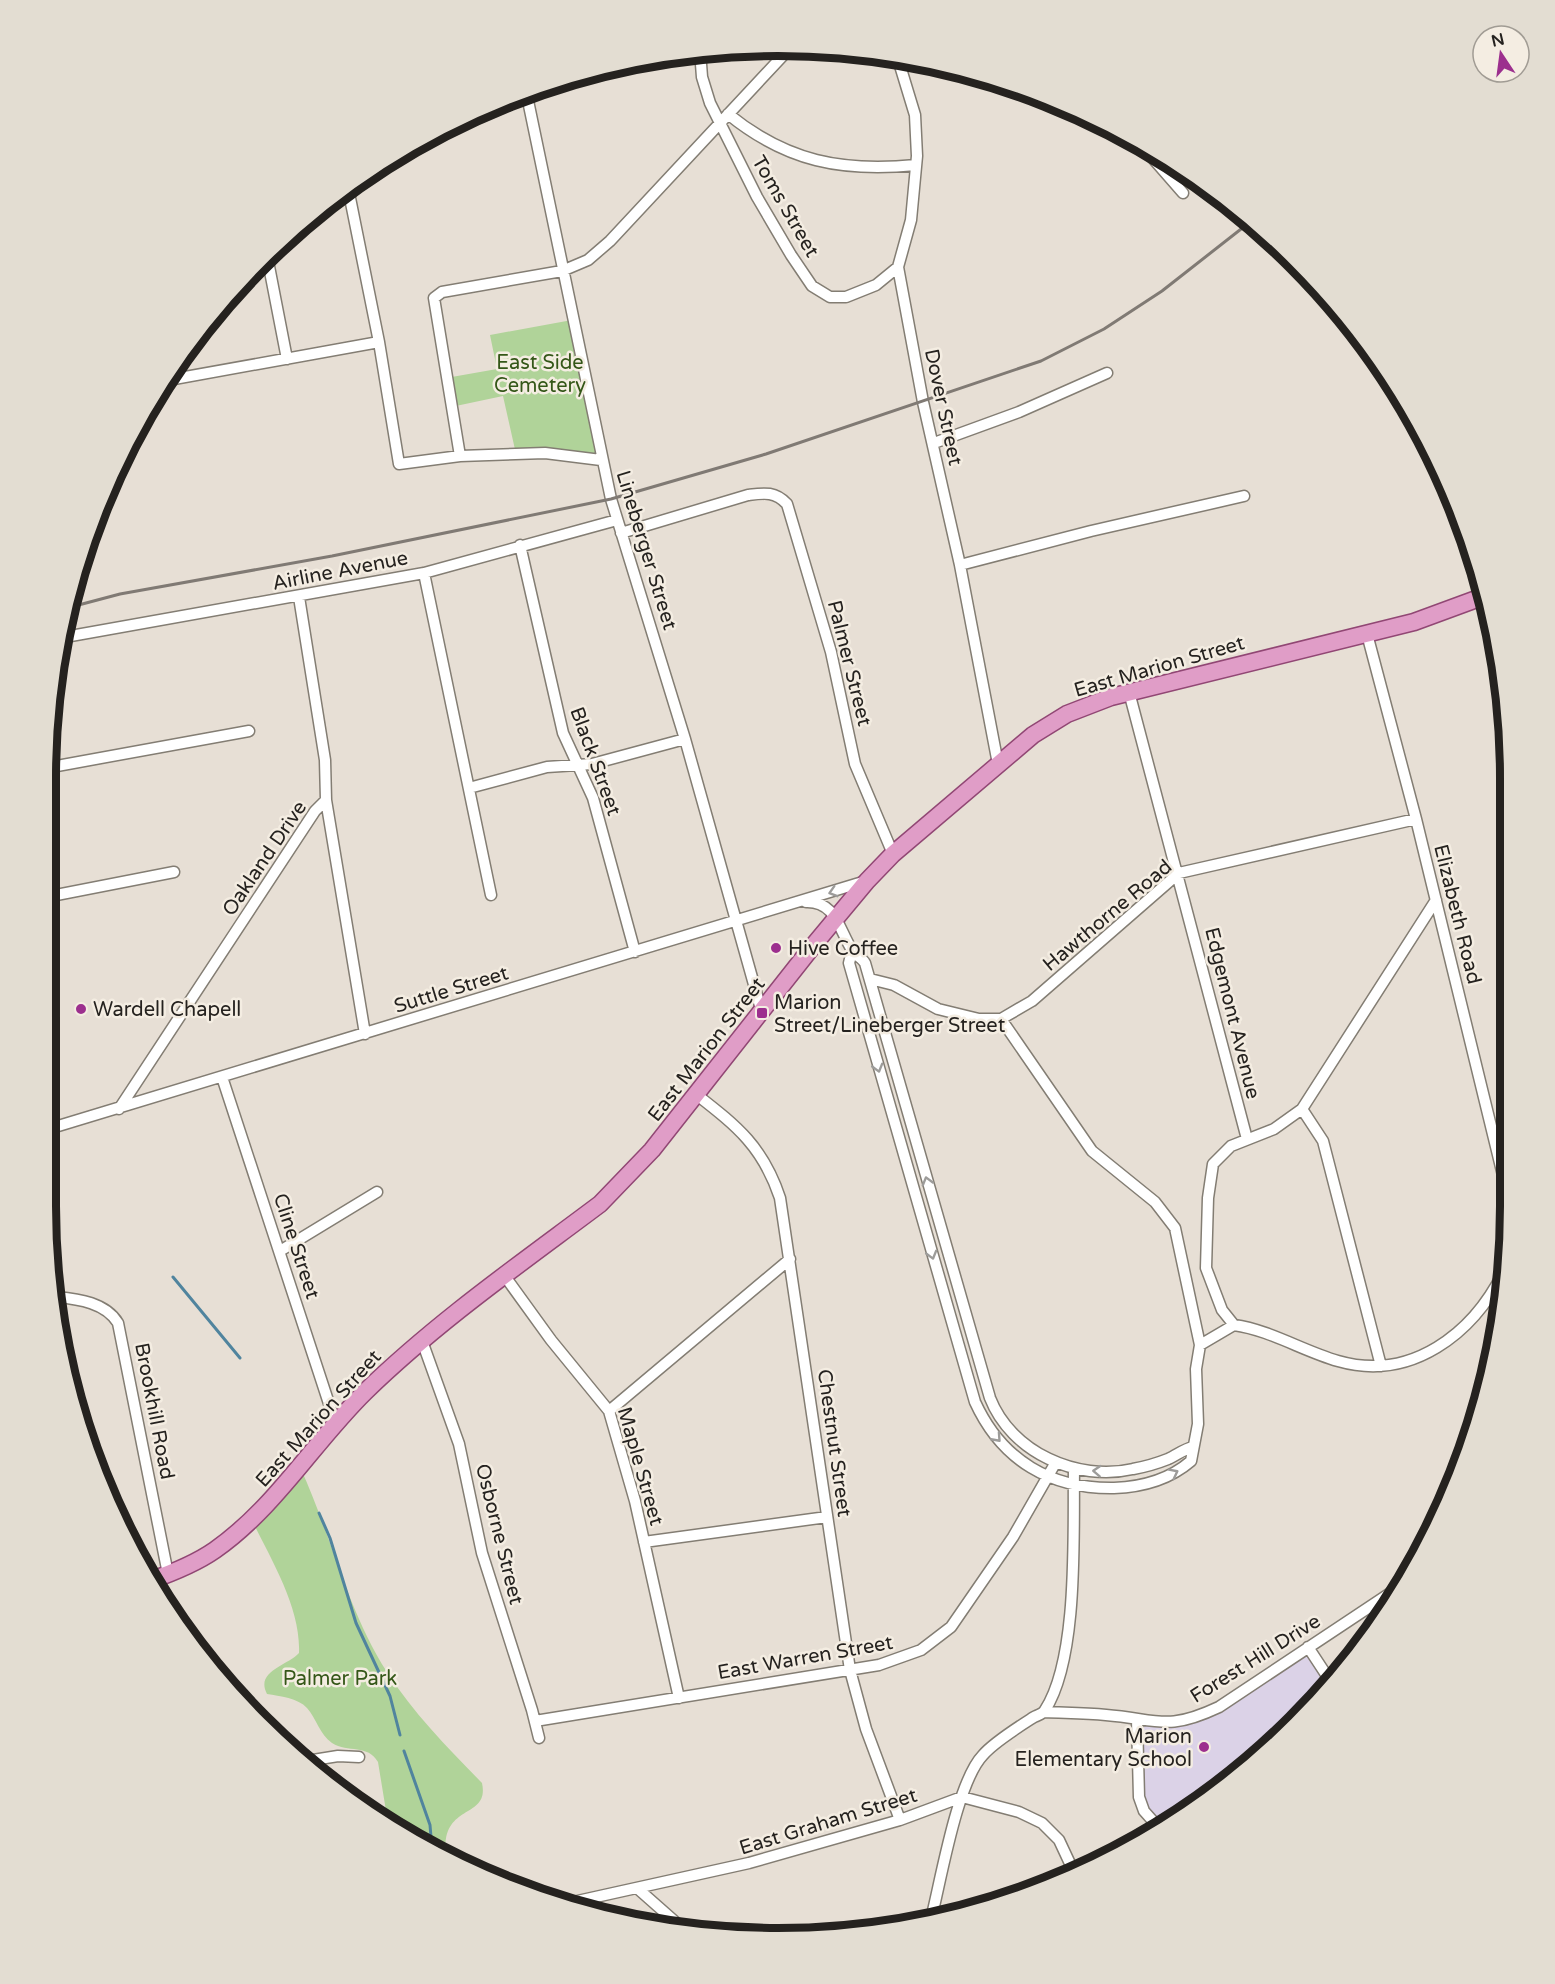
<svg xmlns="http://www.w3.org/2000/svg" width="1555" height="1984" viewBox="0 0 1555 1984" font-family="'Varela Round',sans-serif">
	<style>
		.education { fill: #dbd2e7 }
		.green { fill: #b0d399 }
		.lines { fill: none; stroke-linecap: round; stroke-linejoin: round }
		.stream { stroke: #50849e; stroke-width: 3 }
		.street-casing { stroke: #837d73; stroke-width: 13 }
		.primary-casing { stroke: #914774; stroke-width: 19 }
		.street { stroke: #fff; stroke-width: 10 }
		.primary { stroke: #e09dc7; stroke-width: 16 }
		.rail { stroke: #807a74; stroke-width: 3 }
		.oneway { stroke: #9d9c9a }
		.poi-dot { fill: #9c2f8e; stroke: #f4ede2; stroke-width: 2 }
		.labels { text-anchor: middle; stroke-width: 5; stroke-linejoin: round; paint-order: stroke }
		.street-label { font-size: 20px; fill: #25221f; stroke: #f4ede2 }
		.park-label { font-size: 20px; fill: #345718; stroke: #f4ede2 }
		.poi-label { font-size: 20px; fill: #25221f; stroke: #f4ede2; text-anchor: start }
		.rim { fill: none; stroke: #25221f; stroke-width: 8 }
	</style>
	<rect width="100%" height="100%" fill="#e7dfd5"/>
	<path class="education" d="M1308 1647 1329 1679 1261 1757 1160 1829 1144 1811 1137 1720 1201 1716Z"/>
	<path class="green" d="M572 320 601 460 516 454 503 396 451 407 446 378 497 369 490 335Z
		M300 1467C331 1534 347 1610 387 1672 414 1714 448 1748 482 1783 490 1820 440 1802 446 1855L412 1841 388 1823 378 1762C368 1744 348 1753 332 1743 320 1735 316 1718 307 1708 298 1698 280 1696 267 1694 255 1671 287 1666 299 1653 301 1607 271 1560 252 1520Z"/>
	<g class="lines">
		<path class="stream" d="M173 1277 240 1358
			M319 1513 330 1538 356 1623 390 1696 400 1735
			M404 1751 430 1825 431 1837 427 1847"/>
		<defs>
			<path id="street" d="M700 51 702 77 710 103 757 197 791 255 812 286 830 297H846L876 285 898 267
				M898 59 915 115 917 156 911 220 898 267 923 402 960 565 998 764
				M526 91 611 499 685 739 762 1013
				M728 114C787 162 842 172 916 165
				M1142 146 1183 193
				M348 188 379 342 399 464 460 456 545 453 601 460
				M267 256 287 359
				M163 381 379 342
				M934 443 1019 412 1107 373
				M460 456 434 298 442 292 562 271 588 260 610 241 790 48
				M621 533 748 495C764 493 775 491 787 504L831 652 855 764 893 854
				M520 545 563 733 593 798 635 952
				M960 565 1091 531 1244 496
				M424 573 491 895
				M1367 634 1416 819 1510 1204
				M65 637 424 573 617 520
				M1129 692 1247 1139
				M46 768 249 731
				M469 788 547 767 592 764 685 739
				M326 800 365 1034
				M46 897 174 872
				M806 902C836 901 839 930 852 950 855 955 862 958 865 963L990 1398C1011 1452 1077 1482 1133 1469 1144 1467 1158 1463 1168 1459 1177 1455 1184 1449 1193 1447
				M852 951 849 963 975 1402C1002 1461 1051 1489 1114 1488 1142 1487 1170 1479 1191 1461L1198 1424 1196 1369 1200 1345 1175 1228 1155 1202 1092 1151 1001 1019
				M870 979 894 985 938 1009 979 1019H1001L1032 1001 1179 873 1416 819
				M222 1077 336 1425
				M697 1095C738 1127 763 1147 780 1198L850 1670 866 1729 900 1820
				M119 1109 315 811 326 800 325 760 299 597
				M1302 1109 1323 1141 1381 1366
				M45 1130 866 881
				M280 1251 377 1192
				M504 1275 551 1340 609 1411 635 1501 679 1698
				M57 1297C79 1299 106 1303 118 1323L168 1574
				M1234 1325 1222 1310 1206 1268 1208 1198 1213 1164 1231 1146 1274 1129 1302 1109 1436 900
				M422 1341 459 1444 482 1553 532 1710 539 1738
				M1200 1345 1234 1325C1270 1330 1303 1351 1338 1361 1411 1382 1473 1334 1504 1271
				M609 1411 790 1259
				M644 1542 827 1517
				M1308 1647 1329 1679
				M1045 1712C1065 1713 1085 1713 1106 1715 1158 1719 1166 1732 1219 1707L1401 1586
				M1137 1720 1139 1797 1144 1811 1160 1829
				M535 1721 879 1665 921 1650 951 1627 1013 1537 1056 1462
				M307 1761 338 1756 359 1757
				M637 1888 680 1926
				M564 1904 749 1863 900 1820 962 1797 1019 1812 1042 1823 1059 1840 1073 1870
				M931 1919C941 1880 957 1782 983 1755 994 1742 1020 1726 1034 1717 1038 1715 1043 1714 1045 1710 1079 1658 1073 1531 1074 1468"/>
			<path id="primary" d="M149 1581C172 1573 195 1564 215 1550 276 1507 313 1443 365 1392 437 1322 520 1264 600 1204L652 1150 812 947 867 881 893 854 1033 735 1067 714 1111 697 1414 622 1482 597"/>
		</defs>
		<use href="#street" class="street-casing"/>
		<use href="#primary" class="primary-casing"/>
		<use href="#street" class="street"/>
		<use href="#primary" class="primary"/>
		<path class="rail" d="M71 607 120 594 332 556 611 499 766 454 1041 361 1104 329 1162 291 1250 222"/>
	</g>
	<defs><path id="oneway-chevron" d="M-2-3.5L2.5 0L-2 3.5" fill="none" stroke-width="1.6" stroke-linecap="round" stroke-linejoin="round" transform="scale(1.5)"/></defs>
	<g class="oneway">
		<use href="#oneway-chevron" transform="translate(833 892) rotate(163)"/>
		<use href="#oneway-chevron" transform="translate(878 1068) rotate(74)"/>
		<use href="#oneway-chevron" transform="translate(927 1181) rotate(-106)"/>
		<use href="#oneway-chevron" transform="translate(932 1255) rotate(74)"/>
		<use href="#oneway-chevron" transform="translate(997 1438) rotate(48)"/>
		<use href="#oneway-chevron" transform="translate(1097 1471) rotate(-177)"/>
		<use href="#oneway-chevron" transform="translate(1174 1473) rotate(-27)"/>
	</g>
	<g class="poi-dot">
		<circle cx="776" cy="948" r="6"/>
		<circle cx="81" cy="1009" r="6"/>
		<rect x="756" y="1007" width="12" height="12" rx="3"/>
		<circle cx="1204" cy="1747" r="6"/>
	</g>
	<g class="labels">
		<g class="street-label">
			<text transform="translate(786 206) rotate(60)" y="7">Toms Street</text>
			<text transform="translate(944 407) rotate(78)" y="7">Dover Street</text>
			<text transform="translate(647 550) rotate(73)" y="7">Lineberger Street</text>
			<text transform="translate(340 570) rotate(-11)" y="7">Airline Avenue</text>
			<text transform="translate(850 663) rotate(76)" y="7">Palmer Street</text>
			<text transform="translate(1159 666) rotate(-16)" y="7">East Marion Street</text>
			<text transform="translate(596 761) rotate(70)" y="7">Black Street</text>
			<text transform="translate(264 858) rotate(-56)" y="7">Oakland Drive</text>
			<text transform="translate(1458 914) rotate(76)" y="7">Elizabeth Road</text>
			<text transform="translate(1107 915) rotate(-40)" y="7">Hawthorne Road</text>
			<text transform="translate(451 989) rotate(-17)" y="7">Suttle Street</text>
			<text transform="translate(1233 1013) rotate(76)" y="7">Edgemont Avenue</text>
			<text transform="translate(706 1049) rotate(-52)" y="7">East Marion Street</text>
			<text transform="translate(297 1246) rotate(72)" y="7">Cline Street</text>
			<text transform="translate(155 1411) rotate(79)" y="7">Brookhill Road</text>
			<text transform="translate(318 1418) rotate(-48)" y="7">East Marion Street</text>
			<text transform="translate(835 1443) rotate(82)" y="7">Chestnut Street</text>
			<text transform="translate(641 1466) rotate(74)" y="7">Maple Street</text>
			<text transform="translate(500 1534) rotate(76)" y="7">Osborne Street</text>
			<text transform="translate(805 1657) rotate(-10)" y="7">East Warren Street</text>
			<text transform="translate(1255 1658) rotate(-32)" y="7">Forest Hill Drive</text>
			<text transform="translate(828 1821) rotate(-17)" y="7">East Graham Street</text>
		</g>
		<g class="park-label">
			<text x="540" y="369">East Side<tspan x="540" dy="23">Cemetery</tspan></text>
			<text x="340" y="1685">Palmer Park</text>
		</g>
		<g class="poi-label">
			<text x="788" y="955">Hive Coffee</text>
			<text x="774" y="1009">Marion<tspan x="774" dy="23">Street/Lineberger Street</tspan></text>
			<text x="93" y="1016">Wardell Chapell</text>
			<text x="1192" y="1743" text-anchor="end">Marion<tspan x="1192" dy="23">Elementary School</tspan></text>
		</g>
	</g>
	<path d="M0 0H1555V1984H0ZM778 56H778A722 722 0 0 1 1500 778V1206A722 722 0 0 1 778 1928H778A722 722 0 0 1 56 1206V778A722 722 0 0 1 778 56Z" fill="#e3ddd2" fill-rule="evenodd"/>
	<path class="rim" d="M778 56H778A722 722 0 0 1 1500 778V1206A722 722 0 0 1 778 1928H778A722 722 0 0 1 56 1206V778A722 722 0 0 1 778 56Z"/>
	<g transform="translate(1501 54) rotate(347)"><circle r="28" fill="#f4ede2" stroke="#a19c94" stroke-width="1.5"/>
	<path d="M0-4.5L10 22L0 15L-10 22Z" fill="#9c2f8e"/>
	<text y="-9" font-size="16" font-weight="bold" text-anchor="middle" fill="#25221f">N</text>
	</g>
</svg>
